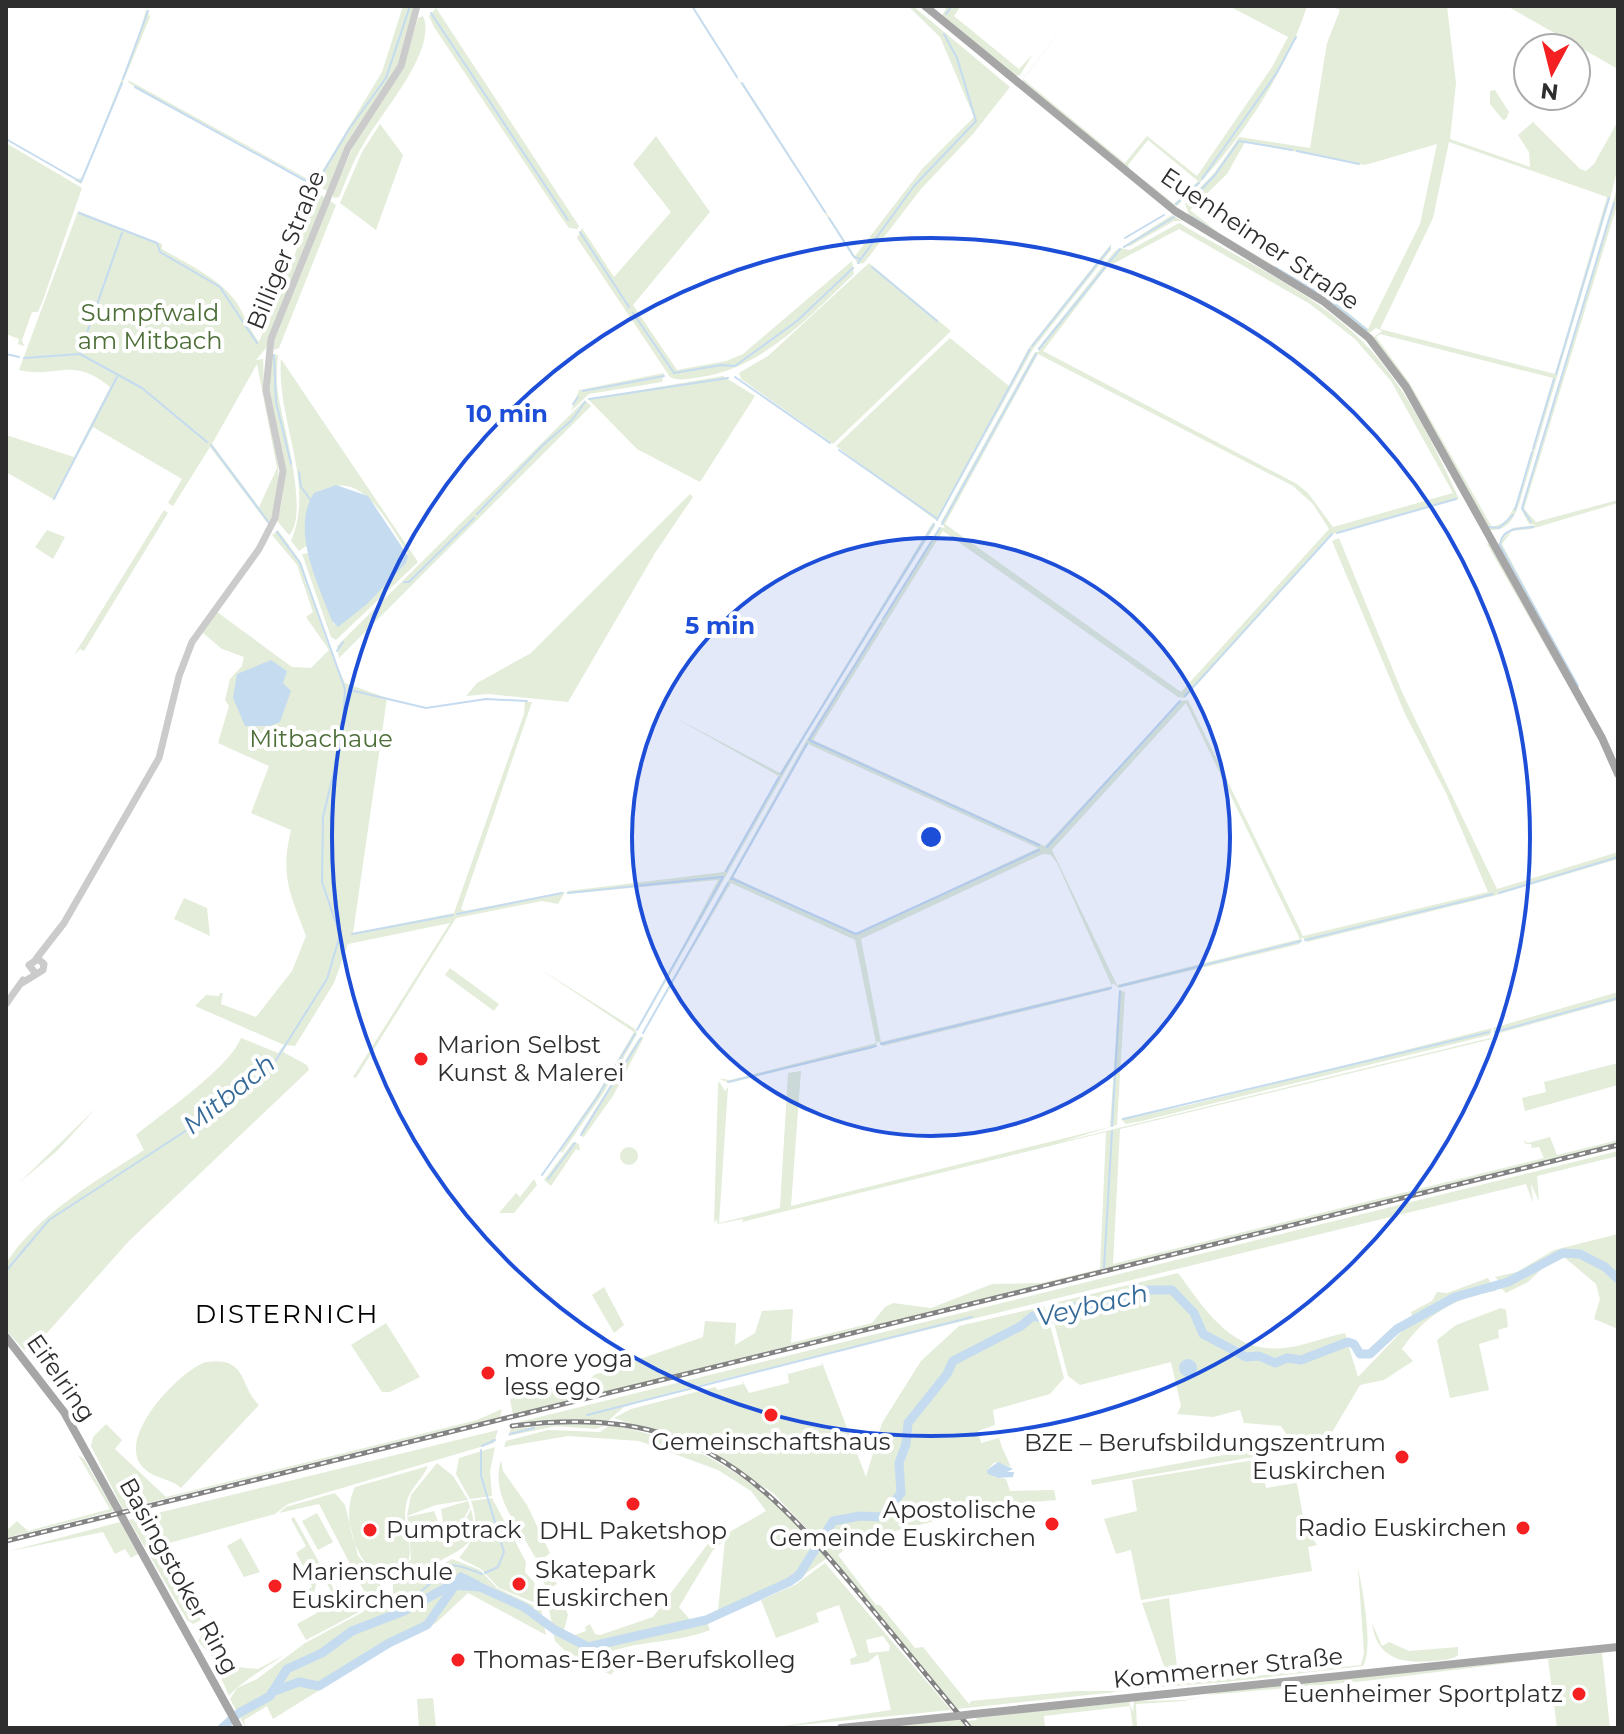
<svg xmlns="http://www.w3.org/2000/svg" width="1624" height="1734" viewBox="0 0 1624 1734" font-family="Montserrat,sans-serif">
	<style>
		.green { fill: #e3edda; fill-rule: evenodd }
		.water { fill: #c5dbef }
		.lines { fill: none; stroke-linecap: round; stroke-linejoin: round }
		.stream { stroke: #c5dbef; stroke-width: 2 }
		.river { stroke: #c5dbef; stroke-width: 9 }
		.minor { stroke: #cbcbcb; stroke-width: 7 }
		.major { stroke: #a6a6a6; stroke-width: 8 }
		.rail-casing { stroke: #838383; stroke-width: 5 }
		.rail { stroke: #fff; stroke-width: 2; stroke-dasharray: 6; stroke-linecap: butt }
		.major-bridge { stroke: #a6a6a6; stroke-width: 8 }
		.ring { fill: none; stroke: #1d4ed8; stroke-width: 4 }
		.poi-dot { fill: #f52021; stroke: #fff; stroke-width: 3 }
		.labels { text-anchor: middle; stroke-width: 8; stroke-linejoin: round; paint-order: stroke }
		.street-label { font-size: 24px; fill: #2e2e2e; stroke: #fff }
		.park-label { font-size: 24px; fill: #4d6e37; stroke: #fff }
		.poi-label { font-size: 24px; fill: #2e2e2e; stroke: #fff; text-anchor: start }
		.water-label { font-size: 26px; font-style: italic; fill: #356a98; stroke: #fff }
		.neighbourhood-label { font-size: 26px; letter-spacing: 2px; fill: #000; stroke: #fff }
		.centre { fill: #1d4ed8; stroke: #fff; stroke-width: 4 }
		.ring-label { font-size: 24px; text-anchor: middle; font-weight: bold; fill: #1d4ed8; stroke: #fff; stroke-width: 8; stroke-linejoin: round; paint-order: stroke }
	</style>
	<rect width="100%" height="100%" fill="#fff"/>
	<path class="green" d="M403 6H414L398 66 327 191 129 83 128 80 315 183 382 72Z
		M690 6 855 256 922 169 974 117 940 37 908 6H913L1010 87 973 134 921 189 864 263 858 264Z
		M947 6H961L954 16 1019 69 1033 54 1020 75 1016 76 942 16Z
		M1079 6 1023 79 1125 163 1147 136 1197 176 1272 67 1288 37 1229 6H1307C1284 78 1232 154 1177 206L1173 205 1139 175 1174 204 1198 181 1148 140 1128 165 1130 170 1022 81Z
		M1331 6H1447L1456 83 1450 139 1530 167 1529 152 1518 135 1533 122 1580 169 1586 171 1594 164 1618 121V167L1610 199 1519 504C1514 518 1508 531 1490 530L1406 381 1373 338 1382 331 1376 328 1368 334 1324 296 1189 216 1185 203H1191L1189 199 1215 172 1239 137 1310 148 1327 43 1340 10ZM1245 142 1365 165 1437 144 1420 224 1368 329 1334 301 1219 233 1190 210 1227 174ZM1449 142 1607 197 1555 374 1380 329 1433 218ZM1380 334 1553 378 1517 502 1506 522 1492 527 1409 382 1376 337Z
		M1507 6H1618V69Z
		M436 8 579 226 577 229 569 228 559 214 434 27 429 16Z
		M146 9 150 17 81 184 74 180 81 178 85 171 139 36Z
		M423 16C438 51 379 115 363 145 353 161 347 179 339 197L334 198 332 194 356 140 401 72 418 18Z
		M1495 90 1509 112 1506 119 1503 120 1490 104V91Z
		M380 124 403 155 376 230 340 203 362 152Z
		M656 136 710 212 633 305 677 370 726 361 743 354 852 261 854 274C810 316 763 368 701 377 690 378 680 382 670 377L577 238 582 228 614 277 671 212 633 164Z
		M6 143 82 188 43 300 38 312H32L22 340 24 346 18 344 19 339 6 334Z
		M1618 185V202L1524 509 1536 522 1618 500V503L1531 529 1512 531 1502 544 1579 688 1498 544 1512 528 1536 525 1529 524 1521 509Z
		M314 190 325 198 266 348 256 360 263 359C264 371 263 384 265 396 271 438 291 484 268 524L210 447 173 506 168 503 182 479 93 427 43 518 53 499 6 472V435L74 457 110 387C72 355 57 379 19 370L78 211 162 244V249C185 263 217 277 234 299 244 312 248 328 259 342L303 234ZM257 364 277 468 259 507 212 444Z
		M330 201 336 205 279 348 274 350V337Z
		M1172 215 1182 221H1174L1130 246 1122 247Z
		M1179 223C1240 259 1314 292 1364 343 1405 385 1435 446 1459 499L1333 534 1185 698 1178 697 943 531 813 740 1045 846 1180 701 1188 700 1303 936 1488 892 1446 793 1405 714 1332 541 1339 538 1402 692 1497 889 1618 852V859L1493 896 1307 942 1302 937 1300 944 1119 988 1113 983 1110 990 883 1046 878 1041 874 1048 729 1083 718 1078 730 1080 876 1043 855 940 731 883 643 1034 805 743 939 527 945 528 941 522 1035 352H1039L1038 348 1114 252 1120 248 1130 250ZM1179 229 1310 304 1355 339 1391 381 1453 493 1333 527 1308 493 1297 484 1043 351 1107 267ZM1038 354 1293 486 1313 504 1329 529 1181 692 945 524ZM1186 703 1300 939 1117 985 1052 850ZM808 744 1038 848 862 932 855 933 840 927 733 877ZM1043 854 1051 855 1057 863 1112 986 881 1042 861 939Z
		M1111 244V250L1033 349 937 521 836 446 950 338 1009 386 1028 349Z
		M869 263 951 331 833 444 741 379 739 373 768 356Z
		M270 354 278 355C277 368 276 380 278 393 282 421 310 515 289 535L277 521C293 469 274 442 269 392 268 379 270 366 270 354Z
		M281 359 418 562 336 640 331 637 302 554 309 553 334 625 408 554C385 517 356 458 310 500L308 551 306 546 299 551 291 541C316 483 276 420 281 359Z
		M664 373 662 382 589 394 571 411 579 390Z
		M723 376 755 396 700 482 637 449 588 399Z
		M585 400 591 406 339 658 337 646Z
		M690 494 693 497 655 553 568 702 488 694 466 696 477 683 531 653Z
		M164 510 168 513 84 651 80 649 74 655Z
		M933 522 935 526 811 726 638 1031 718 880 566 894 568 891 724 872 779 776 670 715 780 773Z
		M47 530 65 537 53 559 35 547Z
		M278 530 301 562 330 650 345 683 387 698 353 933 454 913 524 714 525 702H532L461 909 464 911 565 892 558 904 542 901 456 918 356 1078 353 1077 450 923 348 944 334 983 295 1046 287 1045 283 1052 307 1065 309 1070 129 1241 38 1343 24 1350 6 1330V1263C40 1212 95 1182 144 1150L136 1135C164 1112 228 1069 241 1038L278 1053 284 1045 195 1006 206 995 219 996 220 993H223L221 1004 256 1017 292 971 306 936C290 893 280 876 291 830L251 813 269 766 218 743 229 706 225 700 230 679 242 666 244 657 222 649 203 633 217 612 292 667 311 668 329 650 306 617 313 612 297 565 272 535Z
		M1489 543 1572 693 1487 544Z
		M184 898 207 908 210 936 174 919Z
		M537 967 635 1029 637 1034 604 1092 562 1153 559 1150 598 1093 634 1032Z
		M450 968 499 1004 494 1011 445 975Z
		M1119 990 1125 992 1117 1125 1061 1142 1490 1038 1492 1039 1120 1129 1113 1264 1544 1158 1539 1147 1532 1148 1531 1144H1526L1523 1140 1528 1143 1550 1137 1557 1155 1618 1140V1143L513 1415 510 1399 584 1379 589 1381 594 1375 703 1337 705 1321 736 1323 735 1345 755 1333 762 1311 793 1309 791 1343 872 1323 885 1307 893 1303 931 1308 992 1284 1041 1283 1100 1269 1106 1132 742 1222 743 1219 718 1224 716 1219 714 1224 718 1085 719 1081 725 1091 728 1087 719 1223 780 1208 788 1073 801 1071 791 1206 1110 1127Z
		M1618 992V1000L1496 1034 1493 1028Z
		M1492 1028 1490 1035 1142 1121 1126 1124 1121 1119 1189 1105Z
		M644 1037 613 1096 583 1138 581 1132 639 1038Z
		M1618 1063V1085L1525 1111 1522 1098 1546 1092 1544 1082Z
		M96 1108 58 1150 19 1183Z
		M573 1142 579 1144 580 1151 576 1149 551 1186 544 1180Z
		M620 1156a9 9 0 1 1 18 0a9 9 0 1 1-18 0Z
		M1618 1151V1156L1537 1176 1539 1201 1531 1184 1533 1203 1526 1184 688 1388 624 1407 608 1421 556 1420 511 1424Z
		M534 1179 537 1185 514 1213H499L516 1193 520 1197Z
		M1618 1234V1329L1594 1319 1600 1299 1596 1284 1564 1257 1546 1265 1528 1282 1506 1293 1500 1287 1559 1255 1501 1283 1495 1277 1517 1272 1554 1250Z
		M1178 1273C1205 1309 1231 1354 1284 1348 1304 1346 1325 1337 1345 1333L1347 1340C1330 1352 1292 1358 1273 1360 1257 1355 1209 1342 1200 1328 1197 1323 1199 1315 1194 1310 1188 1303 1184 1299 1179 1291L1141 1288 1126 1298 1109 1297 1094 1305H1075L1052 1317 1050 1304Z
		M1488 1278 1496 1291C1455 1297 1424 1316 1402 1349L1413 1361 1384 1380 1360 1385 1331 1434 1295 1447 1281 1426 1244 1423 1240 1410 1213 1417 1177 1414 1181 1406 1171 1362 1080 1385 1068 1376 1053 1319 1076 1308H1094L1109 1300 1125 1302 1141 1291H1171L1192 1313 1202 1335 1246 1359 1258 1358 1276 1365C1289 1360 1287 1363 1300 1362 1308 1361 1341 1348 1348 1344L1358 1377 1404 1329 1414 1324 1411 1312 1432 1301 1437 1292 1447 1293Z
		M604 1287 624 1325 614 1333 592 1295Z
		M1044 1306 1049 1319 1034 1314 1020 1326 953 1359 946 1375 910 1415 897 1462 900 1489 885 1513C910 1508 899 1479 901 1463 903 1450 908 1438 909 1425L922 1410 926 1399C941 1390 943 1372 955 1360 976 1340 1011 1333 1034 1318L1049 1321 1064 1378 1050 1394 993 1410 995 1425 978 1431 981 1443 999 1438C1002 1449 1007 1458 1011 1467L995 1462 987 1470 994 1477 1006 1479 1010 1491 1054 1490 1056 1500 999 1505 855 1541 838 1555 876 1605H880L915 1648 923 1647 969 1704 971 1701 1076 1691H1125L957 1709 811 1533 773 1493 707 1450 614 1418 631 1409 715 1387 718 1390 743 1384 742 1380 749 1393 789 1383 787 1370 788 1374 822 1365 821 1360 866 1477 882 1423 921 1361 959 1326 1040 1307 1039 1312Z
		M1501 1308 1506 1310 1508 1327 1498 1330 1499 1338 1479 1344 1489 1390 1450 1398 1437 1340 1456 1325Z
		M386 1323 420 1377 390 1392H382L351 1345Z
		M206 1362C248 1356 239 1386 259 1405L181 1488C168 1476 150 1480 139 1462 122 1431 181 1370 206 1362Z
		M502 1409 500 1417 123 1509 91 1446 93 1437 106 1424 122 1440 115 1449 166 1497 477 1420Z
		M572 1423 606 1425 596 1429 556 1426 508 1436 511 1429Z
		M610 1425C707 1443 763 1483 827 1558L793 1583 710 1620 708 1616 718 1611 725 1540 713 1550 679 1607 692 1622 705 1617 710 1630C677 1643 642 1640 609 1652L615 1669 611 1675 564 1650 555 1641 543 1576 546 1569 550 1570 557 1584 552 1587 556 1597 561 1595 568 1615 564 1630 575 1635 586 1631 585 1627 590 1624 595 1634 600 1635 653 1617 707 1545 766 1511 751 1491 718 1470 639 1441 568 1436 504 1447 506 1441 548 1430 600 1432Z
		M498 1430 494 1443 288 1504 275 1514 162 1545 201 1620 193 1624 187 1620 129 1520Z
		M1287 1443 1289 1448 1277 1453 1092 1485 1091 1480Z
		M495 1447 490 1471 492 1496 470 1499 456 1474 459 1458Z
		M1291 1451 1305 1527 1317 1545 1308 1547 1312 1571 1141 1600 1131 1550 1116 1554 1104 1519 1137 1511 1132 1480 1260 1459 1266 1488 1296 1483Z
		M78 1455 84 1459 114 1511 6 1538V1531L17 1521 28 1531 110 1509Z
		M501 1460 503 1471 527 1505 550 1553 542 1560 535 1557C518 1525 490 1496 501 1460Z
		M437 1463 453 1476 468 1500 436 1505 407 1516 411 1495Z
		M428 1466C422 1480 408 1490 406 1506 400 1535 428 1562 387 1580 355 1566 340 1517 355 1487Z
		M335 1493 345 1505 358 1556 380 1580V1587L361 1611 306 1640 297 1624 317 1613 305 1591 312 1587 307 1574H311L316 1585 314 1593 323 1612 339 1610 365 1593 319 1504 279 1513 286 1507Z
		M492 1498 526 1562 525 1572 534 1582 540 1605 499 1588 481 1569 459 1558C474 1540 480 1525 471 1501Z
		M468 1501 470 1507 460 1526 445 1534 441 1509Z
		M471 1509C481 1544 462 1548 438 1562 422 1572 411 1582 391 1581L411 1559 409 1527C435 1543 458 1537 471 1509Z
		M434 1511 443 1534H425L409 1525 407 1517Z
		M317 1513 333 1542 318 1550 302 1521Z
		M294 1517 341 1602 338 1604 318 1567 307 1573 296 1553 306 1546 291 1519Z
		M120 1522 138 1554 131 1558 125 1549 115 1554 103 1532 6 1552Z
		M241 1538 260 1572 244 1577 227 1546Z
		M452 1559 480 1570 497 1588 541 1609 546 1635 468 1593 436 1623 392 1645 273 1719 267 1706 244 1720 246 1728 230 1699 237 1688 257 1679 305 1643 363 1612 382 1592 387 1598H393V1584L415 1579Z
		M825 1563 951 1710 770 1728 891 1710 878 1654 868 1662 851 1665 850 1659 857 1656 839 1605 816 1613 819 1622 776 1638 761 1600 795 1585ZM883 1636 890 1646 889 1651 869 1653 866 1640Z
		M1358 1568C1362 1587 1374 1647 1363 1666L1226 1682 1131 1689 1124 1665 1128 1677 1166 1672 1142 1603 1169 1598 1179 1684 1361 1665 1364 1653Z
		M1372 1623 1382 1646 1389 1642 1409 1651 1458 1647V1655C1452 1660 1443 1660 1434 1661 1402 1664 1377 1659 1372 1623Z
		M203 1632 212 1634 227 1664C239 1668 248 1668 258 1669L286 1654C274 1662 235 1686 229 1696L212 1657 198 1641Z
		M1602 1653 1610 1728H1557L1548 1659Z
		M1541 1659 1365 1681 1208 1695 1184 1701 1136 1704 1137 1728H1133L1130 1706 1044 1716 1045 1728H973L967 1721 977 1720 976 1717 1129 1702 1133 1712 1134 1701 1186 1700 1229 1690Z
		M433 1698 436 1728H419L417 1699Z
		M959 1718 966 1728H870Z"/>
	<path class="water" d="M336 485 368 496 408 556 406 563 367 604 338 627 332 621C319 586 290 530 314 493Z
		M271 660 287 671 283 683 291 691 280 722 270 726H245L233 698 237 674Z
		M1179 1368a9 9 0 1 1 18 0a9 9 0 1 1-18 0Z
		M998 1462 1013 1469 1007 1472H1014L1013 1477 998 1478 988 1474 987 1470Z"/>
	<g class="lines">
		<path class="stream" d="M427 6 428 7
			M692 6 737 77
			M431 13 568 220
			M946 14 952 6
			M123 79 148 11
			M742 83 825 212
			M135 87 315 186 349 129 386 78 410 6
			M6 139 81 182 122 83
			M1297 151 1359 164
			M1202 179 1276 74 1296 37
			M1193 198 1215 175 1239 141 1292 150
			M1176 204 1199 183
			M79 213 157 243 160 252 220 287 257 343
			M1192 217 1208 227
			M829 218 854 257 860 259
			M580 232 629 307
			M1125 238 1164 215
			M1124 247 1174 217
			M858 263 914 186 976 121 957 58 944 34
			M872 267 937 321
			M1275 267 1322 295
			M1325 296 1367 330
			M633 313 674 373 721 365 735 366 797 321 853 268
			M1032 346 1110 248
			M1039 349 1120 249
			M80 353 122 233
			M6 354 19 357
			M274 355 276 402 291 464
			M24 358 80 354 142 388 207 442
			M1556 374 1609 198
			M735 377 830 443
			M583 391 664 376
			M589 399 728 378
			M573 404 578 397
			M211 445 269 523
			M1533 449 1554 379
			M839 450 936 518
			M299 472 301 487 310 499
			M54 499 117 377
			M1515 510 1532 452
			M477 514 543 445 572 420 585 402
			M937 520 1030 349
			M1531 522 1522 508 1614 203
			M942 524 1036 354
			M1489 527 1499 528 1513 515
			M1533 527C1519 529 1502 527 1500 545L1578 686
			M1337 533 1456 499
			M404 582H409L474 518
			M883 619 940 528
			M881 623 809 740 1039 845
			M337 651 343 642
			M350 690 426 708 486 699 527 701
			M1185 696 1332 534
			M781 774 934 524
			M1047 847 1180 701
			M726 871 779 777
			M731 878 856 934 1039 850
			M731 879 807 744
			M568 893 722 877
			M1499 893 1618 857
			M457 914 562 893
			M352 934 453 915
			M1305 940 1493 894
			M1120 986 1301 941
			M637 1030 723 877
			M1495 1032 1618 998
			M643 1033 728 883
			M881 1044 1111 988
			M728 1082 876 1046
			M1123 1119 1489 1032
			M1112 1126 1120 991
			M581 1135 641 1038
			M542 1175 596 1099 635 1034
			M548 1179 575 1143
			M1104 1268 1112 1131
			M6 1271 49 1220 213 1113 276 1060 327 979 340 935 322 882 323 817 342 738 345 689 300 563 277 532
			M1033 1316 1041 1307
			M587 1415 972 1317
			M510 1434 534 1428
			M482 1446 495 1440
			M481 1450V1476L504 1552 498 1567 485 1573
			M436 1574C450 1558 465 1568 482 1574
			M389 1618 432 1582"/>
		<path class="river" d="M272 1692 299 1682 319 1686 389 1643 427 1625 461 1577 477 1585
			M222 1728 239 1713 270 1696 287 1669 322 1653 352 1631 404 1611 451 1585 480 1587 524 1607 555 1630 588 1647 706 1620 789 1582 799 1575 833 1521 860 1516 882 1517 901 1493 899 1463 906 1444 908 1423 947 1374 953 1361 1021 1326 1033 1316 1049 1320 1074 1307H1093L1110 1299 1126 1300 1139 1290H1172L1194 1313 1203 1334 1246 1357 1259 1356 1275 1363 1287 1358 1301 1360 1348 1342 1354 1344 1360 1354H1370L1397 1329 1455 1297 1508 1282 1563 1253 1580 1254 1605 1267 1618 1279"/>
		<path class="minor" d="M36 959 64 923 159 758 179 676 192 642 259 549 275 518 283 471 266 390 271 339 348 148 401 66 417 6
			M22 983 43 970 44 964 38 959 29 965 36 974
			M6 1004 23 980"/>
		<path class="major" d="M925 6 1175 211 1323 301 1369 338 1406 387 1602 738 1618 774
			M6 1337 64 1412 239 1728
			M974 1714 1618 1647
			M841 1728 957 1716"/>
		<defs>
			<path id="rail" d="M512 1426C683 1404 755 1467 858 1592 895 1637 933 1683 970 1728
				M6 1541 1618 1145"/>
		</defs>
		<use href="#rail" class="rail-casing"/>
		<use href="#rail" class="rail"/>
		<path class="major-bridge" d="M957 1716 974 1714"/>
	</g>
	<circle cx="931" cy="837" r="299" fill="#1d4ed8" fill-opacity=".12"/>
	<g class="ring">
		<circle cx="931" cy="837" r="299"/>
		<circle cx="931" cy="837" r="599"/>
	</g>
	<g class="poi-dot">
		<circle cx="421" cy="1059" r="8"/>
		<circle cx="488" cy="1373" r="8"/>
		<circle cx="771" cy="1415" r="8"/>
		<circle cx="1402" cy="1457" r="8"/>
		<circle cx="633" cy="1504" r="8"/>
		<circle cx="1052" cy="1524" r="8"/>
		<circle cx="1523" cy="1528" r="8"/>
		<circle cx="370" cy="1530" r="8"/>
		<circle cx="519" cy="1584" r="8"/>
		<circle cx="275" cy="1586" r="8"/>
		<circle cx="458" cy="1660" r="8"/>
		<circle cx="1579" cy="1694" r="8"/>
	</g>
	<g class="labels">
		<g class="street-label">
			<text transform="translate(1260 239) rotate(34)" y="8">Euenheimer Straße</text>
			<text transform="translate(286 250) rotate(-68)" y="8">Billiger Straße</text>
			<text transform="translate(61 1378) rotate(55)" y="8">Eifelring</text>
			<text transform="translate(179 1576) rotate(61)" y="8">Basingstoker Ring</text>
			<text transform="translate(1228 1668) rotate(-6)" y="8">Kommerner Straße</text>
		</g>
		<g class="park-label">
			<text x="150" y="321">Sumpfwald<tspan x="150" dy="28">am Mitbach</tspan></text>
			<text x="321" y="747">Mitbachaue</text>
		</g>
		<g class="poi-label">
			<text x="437" y="1053">Marion Selbst<tspan x="437" dy="28">Kunst &amp; Malerei</tspan></text>
			<text x="504" y="1367">more yoga<tspan x="504" dy="28">less ego</tspan></text>
			<text x="771" y="1450" text-anchor="middle">Gemeinschaftshaus</text>
			<text x="1386" y="1451" text-anchor="end">BZE – Berufsbildungszentrum<tspan x="1386" dy="28">Euskirchen</tspan></text>
			<text x="1036" y="1518" text-anchor="end">Apostolische<tspan x="1036" dy="28">Gemeinde Euskirchen</tspan></text>
			<text x="1507" y="1536" text-anchor="end">Radio Euskirchen</text>
			<text x="386" y="1538">Pumptrack</text>
			<text x="633" y="1539" text-anchor="middle">DHL Paketshop</text>
			<text x="535" y="1578">Skatepark<tspan x="535" dy="28">Euskirchen</tspan></text>
			<text x="291" y="1580">Marienschule<tspan x="291" dy="28">Euskirchen</tspan></text>
			<text x="474" y="1668">Thomas-Eßer-Berufskolleg</text>
			<text x="1563" y="1702" text-anchor="end">Euenheimer Sportplatz</text>
		</g>
		<g class="water-label">
			<text transform="translate(229 1094) rotate(-39)" y="9">Mitbach</text>
			<text transform="translate(1092 1305) rotate(-13)" y="9">Veybach</text>
		</g>
		<g class="neighbourhood-label">
			<text x="287" y="1323">DISTERNICH</text>
		</g>
	</g>
	<circle cx="931" cy="837" r="12" class="centre"/>
	<g class="ring-label">
		<text x="507" y="422">10 min</text>
		<text x="720" y="634">5 min</text>
	</g>
	<rect width="1624" height="1734" fill="none" stroke="#2e2e2e" stroke-width="16"/>
	<g transform="translate(1552 72) rotate(187)"><circle r="38" fill="#ffffff" stroke="#ababab" stroke-width="2"/>
	<path d="M0-6L14 30L0 20L-14 30Z" fill="#f52021"/>
	<text y="-12" font-size="22" font-weight="bold" text-anchor="middle" fill="#2e2e2e">N</text>
	</g>
</svg>
